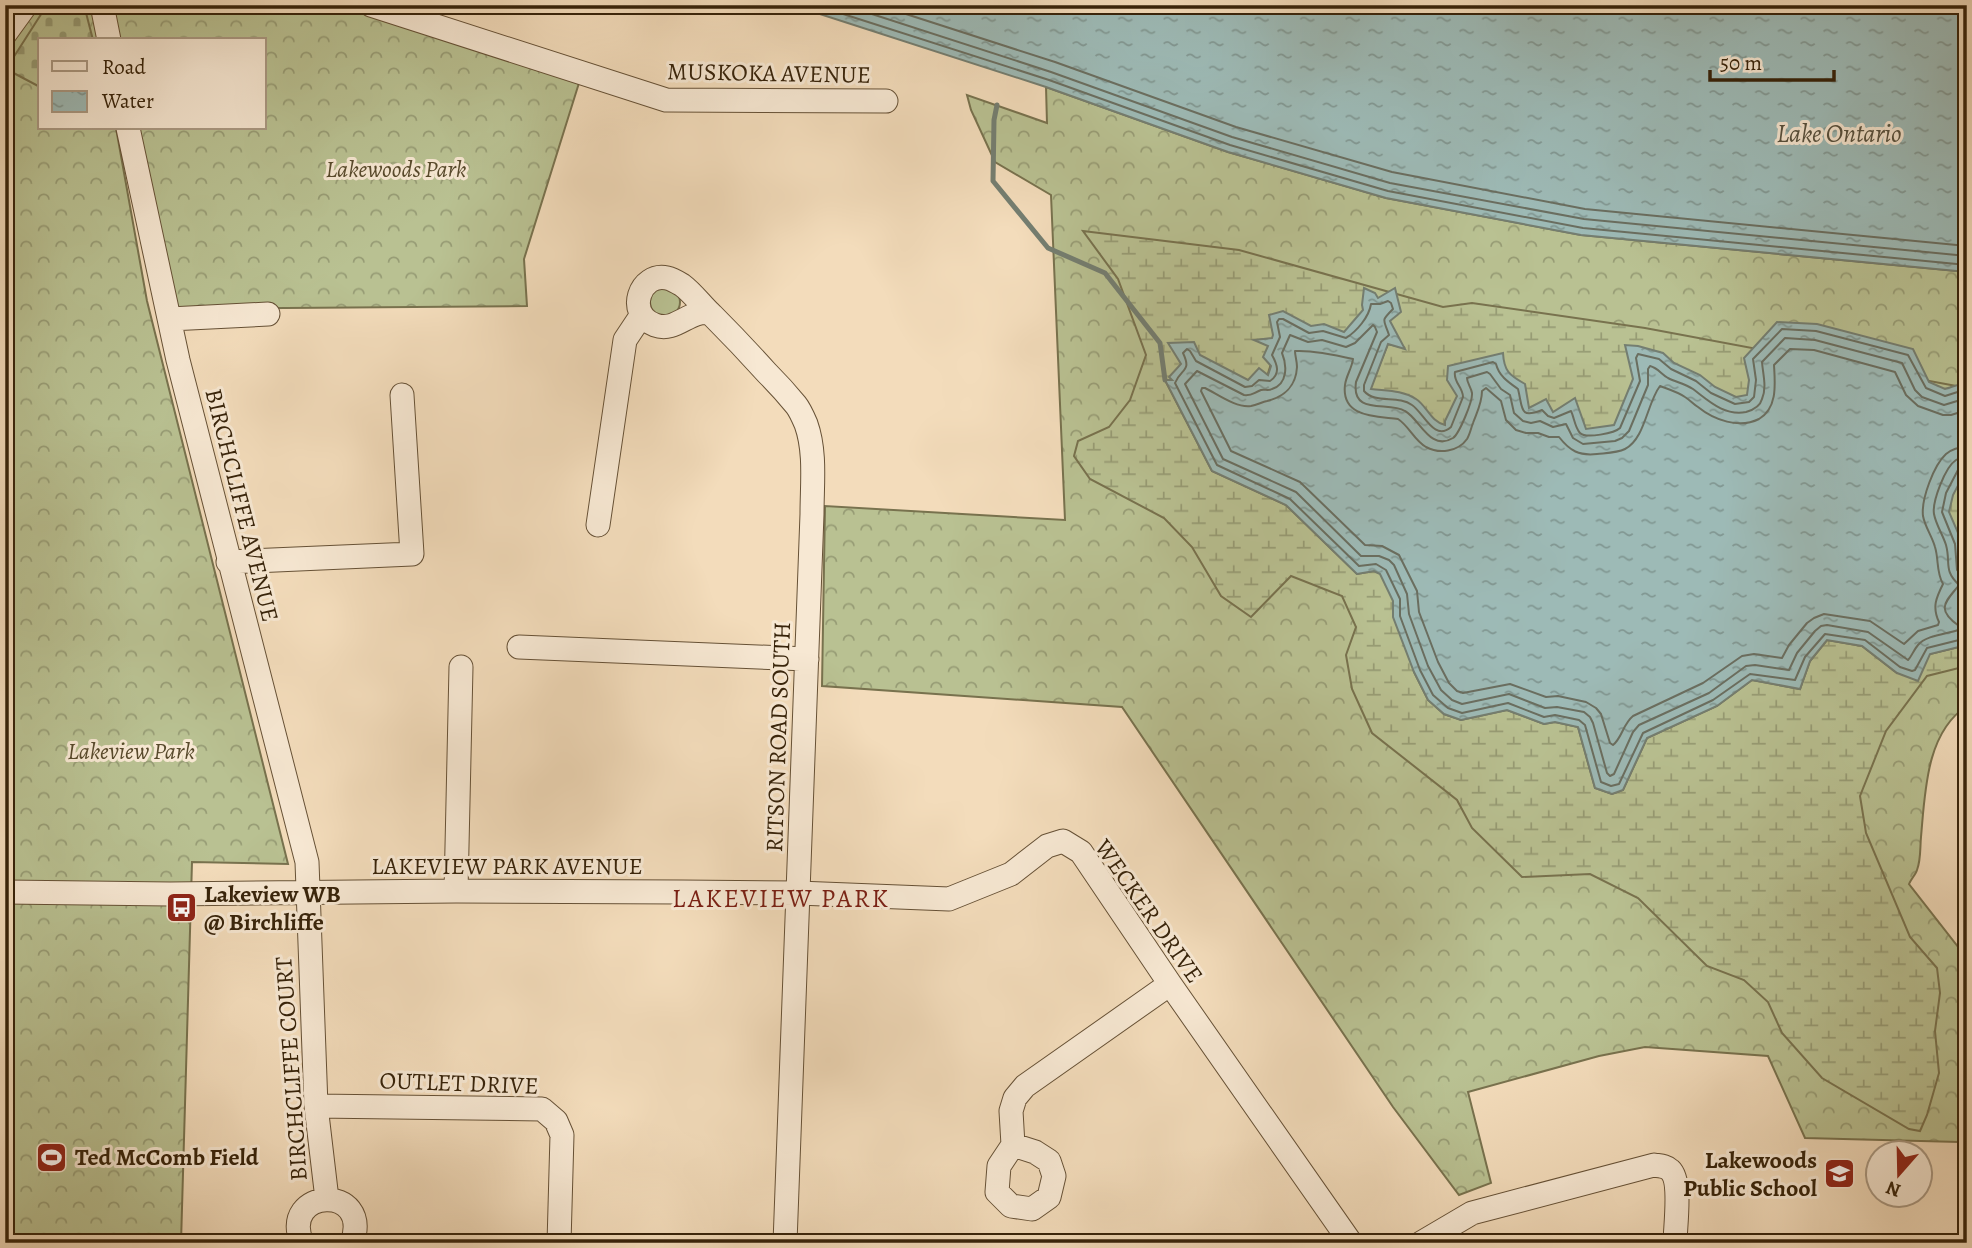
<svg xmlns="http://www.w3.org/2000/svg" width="1972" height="1248" viewBox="0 0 1972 1248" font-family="Alegreya,serif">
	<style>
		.green { fill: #b9c192; stroke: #78724e; stroke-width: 2 }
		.forest { fill: url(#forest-crowns); stroke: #78724e; stroke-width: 2 }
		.wetland { fill: url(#wetland-marsh); stroke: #78724e; stroke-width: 2 }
		.cemetery { fill: url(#cemetery-stones); stroke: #78724e; stroke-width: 2 }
		.water { fill: url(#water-ripples); stroke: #747e71; stroke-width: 2 }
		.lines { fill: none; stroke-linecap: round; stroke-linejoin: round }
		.shore { stroke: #6a6e60; stroke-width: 2 }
		.stream { stroke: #747e71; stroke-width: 5 }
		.minor-casing { stroke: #665136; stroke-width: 25 }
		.minor { stroke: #f7e8d3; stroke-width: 23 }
		.labels { text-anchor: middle; stroke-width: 6; stroke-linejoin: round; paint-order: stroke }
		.street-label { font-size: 24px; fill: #37230a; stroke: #f7e8d3 }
		.park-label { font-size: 24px; font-style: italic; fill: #584a2c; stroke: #f7e8d3 }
		.poi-label { font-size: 24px; font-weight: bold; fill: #37230a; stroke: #f7e8d3; text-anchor: start }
		.water-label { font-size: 26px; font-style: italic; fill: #56503e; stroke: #f7e8d3 }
		.neighbourhood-label { font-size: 26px; letter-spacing: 2px; fill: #7a1f14; stroke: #f7e8d3 }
	</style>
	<defs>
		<pattern id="forest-crowns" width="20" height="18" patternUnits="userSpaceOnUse" patternTransform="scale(1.75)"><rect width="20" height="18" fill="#b9c192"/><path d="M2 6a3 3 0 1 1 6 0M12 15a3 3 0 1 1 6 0" fill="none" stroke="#979c75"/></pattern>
		<pattern id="wetland-marsh" width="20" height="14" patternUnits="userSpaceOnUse" patternTransform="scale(1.75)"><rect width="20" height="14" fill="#b9c192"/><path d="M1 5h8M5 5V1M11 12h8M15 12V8" fill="none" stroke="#979c75"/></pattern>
		<pattern id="cemetery-stones" width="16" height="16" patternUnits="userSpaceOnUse" patternTransform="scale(1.75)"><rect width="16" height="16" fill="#b9c192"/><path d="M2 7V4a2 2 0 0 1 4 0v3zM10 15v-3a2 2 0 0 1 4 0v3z" fill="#979c75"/></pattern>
		<pattern id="water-ripples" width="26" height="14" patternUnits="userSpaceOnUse" patternTransform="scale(1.75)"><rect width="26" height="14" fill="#9dbab6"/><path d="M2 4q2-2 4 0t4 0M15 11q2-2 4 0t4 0" fill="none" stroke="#819792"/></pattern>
	</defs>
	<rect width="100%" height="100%" fill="#f3dcbb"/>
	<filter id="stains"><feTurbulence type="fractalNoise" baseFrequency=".00286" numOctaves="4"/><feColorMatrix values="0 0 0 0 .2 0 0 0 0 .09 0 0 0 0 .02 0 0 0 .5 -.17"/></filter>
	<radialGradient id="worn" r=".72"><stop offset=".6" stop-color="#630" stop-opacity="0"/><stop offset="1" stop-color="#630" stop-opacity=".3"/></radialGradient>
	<path class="green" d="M650 302a15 15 0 1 1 30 0a15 15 0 1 1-30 0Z"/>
	<path class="forest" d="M5 5H95L101 40H40V128H116L147 301 288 864 192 862 181 1243H5Z
		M109 5H338L579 83 524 259 527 306 173 309 134 128H264V40H116Z
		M1046 87 1228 152 1386 198 1581 235 1967 272V706C1926 732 1925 793 1921 837 1920 847 1921 860 1917 870 1916 874 1911 879 1909 884L1962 952 1967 971V1132L1959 1142 1805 1138 1768 1056 1645 1047 1599 1056 1468 1092 1491 1183 1459 1195 1393 1107 1122 707 822 686 825 506 1065 520 1051 195 995 162 971 110 967 95 1047 123Z"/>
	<path class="wetland" d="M1083 231 1239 250 1443 307 1472 303 1645 328 1967 388 1633 483 1517 415 1453 448 1364 404 1388 344 1405 348 1370 331 1256 340 1273 347 1274 354 1262 393 1202 382 1165 380 1212 471 1286 505 1357 574 1374 571 1393 578 1414 672 1428 700 1444 714 1461 720 1507 710 1544 724 1555 722 1578 727 1595 788 1612 794 1623 790 1647 738 1717 706 1752 680 1800 689 1810 661 1827 640 1862 646 1897 673 1930 654 1967 645V666L1927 676 1886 731 1860 796 1866 833 1910 937 1937 968 1940 993 1935 1031 1939 1073 1927 1115 1920 1131 1909 1129 1822 1078 1782 1033 1768 1002 1744 980 1707 966 1638 898 1590 874 1522 877 1472 828 1457 800 1372 733 1352 689 1346 655 1356 627 1342 596 1291 576 1251 617 1221 596 1192 547 1164 518 1090 479 1074 456 1078 441 1109 427 1130 400 1146 355 1118 279Z
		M1967 473V613L1931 572 1935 510 1960 474Z"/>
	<path class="cemetery" d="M47 5H84L93 40H40V87L6 69Z"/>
	<path class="water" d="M792 5H1967V272L1581 235 1386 198 1228 152 1046 87Z
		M1364 288 1375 293 1378 298 1395 288 1401 312 1390 321 1405 349 1388 344 1371 389C1386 391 1402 390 1416 399 1427 406 1431 422 1445 425V421L1457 396 1447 380 1448 366 1503 353C1504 371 1509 375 1525 384L1529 408 1546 399 1553 412 1575 398 1586 429 1614 425 1633 379 1625 345 1638 346 1663 353 1674 363 1700 375 1715 387 1736 397 1747 395 1749 380 1744 358 1777 322 1817 324 1913 349 1929 382 1945 389 1967 382V473L1964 474 1953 495 1949 512 1962 542 1963 567 1967 573V601L1960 606 1967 613V645L1930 654 1918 681 1897 673 1862 646 1827 640 1810 661 1800 689 1752 680 1717 706 1647 738 1623 790 1612 794 1595 788 1578 727 1555 722 1544 724 1507 710 1461 720 1444 714 1428 700 1414 672 1393 617V601L1380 574 1374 571 1357 574 1286 505 1212 471 1165 380H1172L1169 377 1181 364 1168 343 1194 342 1200 355 1248 380 1259 368 1268 375 1271 366 1263 357 1268 346 1254 340 1272 338 1273 335 1269 315 1283 311 1311 326 1324 324 1344 332 1363 310 1362 305Z"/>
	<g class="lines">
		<path class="shore" d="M815 5 1049 80 1230 145 1388 191 1583 228 1967 265
			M844 5 1051 72 1232 137 1390 183 1584 219 1967 256
			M878 5 1055 62 1236 127 1392 172 1585 209 1967 246
			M1967 389 1945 396 1926 388 1908 355 1816 331 1782 329 1753 359 1756 380 1754 397 1749 402 1735 404 1711 393 1696 381 1671 369 1659 359 1638 354 1636 358 1640 381 1620 428C1615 433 1586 439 1580 433 1575 428 1574 417 1571 411L1554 418 1548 416 1542 410C1519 419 1523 409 1518 389 1508 382 1499 376 1496 364L1493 362 1455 372C1453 382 1463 387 1463 397L1451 427C1434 442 1424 413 1412 405 1398 395 1375 404 1364 391V385L1381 342 1389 335C1384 319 1380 322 1393 309L1391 303 1388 301 1380 304H1371C1369 317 1357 331 1346 338L1323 331 1309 333 1283 319H1279L1277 322 1280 337 1272 355C1277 364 1281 374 1270 381L1259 380 1252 386 1245 387 1196 361 1190 351 1187 349 1183 353C1192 372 1181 368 1175 383L1217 465 1290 499 1359 566 1376 564 1386 570 1400 599V616L1420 670 1433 695 1448 708 1462 713 1508 703 1544 717 1555 715 1579 720 1585 725 1601 782 1611 786 1619 784 1643 733 1713 700 1750 674 1795 680 1805 657 1825 634 1865 640 1900 667 1912 671 1915 670 1927 648 1967 638
			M1967 398 1944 405 1922 397 1915 390 1902 363 1815 340 1785 338 1762 362C1763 375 1767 387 1762 399 1760 407 1753 410 1746 412 1724 416 1709 401 1693 389 1685 384 1676 382 1668 378 1661 374 1658 368 1650 366L1648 369V385L1629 431 1622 438 1615 441 1583 444 1573 438 1566 424 1553 427 1540 421 1531 423 1523 421 1514 413 1510 395 1501 389 1490 374 1487 372 1467 378C1467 383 1471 387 1472 393 1473 401 1459 434 1453 438 1430 452 1420 419 1405 411 1388 401 1351 416 1356 382L1377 332 1375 327 1373 325 1355 343 1346 347 1322 340 1308 342 1290 335 1282 353C1287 365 1288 384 1272 389 1269 391 1264 389 1261 390 1253 393 1252 396 1244 395L1197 371 1185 384 1223 459 1296 492 1361 556H1379L1389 560 1394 565 1407 594 1409 614 1428 666 1441 690 1452 700 1462 704 1509 694 1545 708 1557 707 1584 712 1590 717 1593 723 1607 773 1610 776 1614 774 1633 732 1639 725 1709 693 1746 666 1755 665 1789 670 1797 653 1815 631 1821 626 1827 625 1868 632 1908 660C1912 656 1913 651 1918 645 1926 635 1947 634 1958 630L1959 626C1934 608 1947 601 1959 585 1943 570 1951 563 1946 545 1943 535 1936 525 1934 514 1932 502 1945 467 1956 460 1960 457 1962 458 1967 458
			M1967 410 1951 415H1943L1918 406 1906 395 1895 372 1814 350 1790 349 1774 365C1775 383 1778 408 1759 419 1739 429 1714 420 1698 407 1693 404 1690 400 1685 397 1678 392 1668 389 1660 386 1647 403 1645 439 1625 449 1617 453 1606 453 1597 454 1579 456 1570 451 1559 437H1549L1538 433H1526L1516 430 1506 420 1501 401 1486 388 1482 391C1482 403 1477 412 1473 423 1471 428 1470 434 1467 439 1458 452 1439 454 1426 447 1414 440 1409 426 1398 419 1377 416 1341 418 1345 385 1346 376 1352 368 1353 359 1336 355 1312 350 1295 351 1295 356 1297 361 1297 367 1296 386 1284 397 1267 401 1262 402 1257 405 1251 406 1236 408 1219 395 1205 388H1202L1201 391 1231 451 1300 482 1365 545 1382 546 1399 555 1417 591 1419 612 1438 662 1449 683 1457 691 1463 693 1510 684 1546 697 1558 696 1586 702 1596 708 1601 714 1610 743 1613 745C1622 738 1623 724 1633 716L1703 683 1742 656 1754 654 1782 658 1789 645 1807 623 1814 618 1824 614 1870 621 1904 644 1918 631 1938 625 1939 622C1932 607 1936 598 1943 584 1936 572 1939 560 1935 547 1932 536 1925 527 1923 516 1921 499 1934 465 1946 454 1952 449 1959 447 1967 447
			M1967 466 1959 468 1946 493 1942 512 1955 544 1957 570 1961 575H1967"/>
		<path class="stream" d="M997 105 994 120 993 181 1048 248 1105 273 1160 343 1165 380"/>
		<defs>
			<path id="minor" d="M102 5 109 40
				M371 5 666 100 886 101
				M5 34 26 5
				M128 128 178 360 307 862 316 1106 327 1199
				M710 313C689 309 676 333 655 325 625 314 640 272 667 278 672 279 677 282 682 285 693 293 702 306 712 315 731 334 749 353 767 373 777 383 787 394 796 405 800 410 803 417 806 424 816 452 812 484 812 514L785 1243
				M170 319 268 314
				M598 525 625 340 641 316
				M228 562 412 554 402 395
				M519 647 807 659
				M456 891 461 667
				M5 892 170 894 456 891 682 892 798 893 949 899 1011 874 1047 846 1063 841 1081 852 1170 984 1351 1243
				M316 1106 542 1109 556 1121 562 1135 559 1243
				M1013 1145 1035 1152 1049 1161 1054 1176 1049 1197 1032 1209 1011 1206 997 1192 999 1166 1013 1145 1011 1111 1015 1098 1025 1086 1170 984
				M302 1243C279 1188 373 1183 352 1243
				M1421 1243 1472 1213 1654 1165C1660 1166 1666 1166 1670 1170 1682 1181 1675 1227 1675 1243"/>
		</defs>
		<use href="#minor" class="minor-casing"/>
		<use href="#minor" class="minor"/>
	</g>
	<defs>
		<symbol id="bus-square" viewBox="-11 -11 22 22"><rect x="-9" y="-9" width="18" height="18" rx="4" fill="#8f2418" stroke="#f7e8d3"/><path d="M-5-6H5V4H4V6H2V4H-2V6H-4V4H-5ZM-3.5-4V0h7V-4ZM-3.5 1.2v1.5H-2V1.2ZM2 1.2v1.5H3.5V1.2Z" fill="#fff"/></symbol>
		<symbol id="stadium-square" viewBox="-11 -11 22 22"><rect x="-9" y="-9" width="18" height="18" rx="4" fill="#8f2418" stroke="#f7e8d3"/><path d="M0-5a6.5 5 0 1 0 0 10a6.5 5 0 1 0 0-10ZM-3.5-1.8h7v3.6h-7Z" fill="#fff"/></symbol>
		<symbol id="school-square" viewBox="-11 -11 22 22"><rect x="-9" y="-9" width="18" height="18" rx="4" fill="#8f2418" stroke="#f7e8d3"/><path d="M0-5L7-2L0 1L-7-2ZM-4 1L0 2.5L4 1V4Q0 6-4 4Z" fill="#fff"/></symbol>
	</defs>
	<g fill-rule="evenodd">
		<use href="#bus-square" x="164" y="890" width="35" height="35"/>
		<use href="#stadium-square" x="34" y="1140" width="35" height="35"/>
		<use href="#school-square" x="1822" y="1156" width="35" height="35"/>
	</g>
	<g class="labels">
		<g class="street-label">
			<text transform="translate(769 73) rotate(1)" y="8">MUSKOKA AVENUE</text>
			<text transform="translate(242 505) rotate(76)" y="8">BIRCHCLIFFE AVENUE</text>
			<text transform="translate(778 737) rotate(-88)" y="8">RITSON ROAD SOUTH</text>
			<text x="507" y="874">LAKEVIEW PARK AVENUE</text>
			<text transform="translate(1149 911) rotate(55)" y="8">WECKER DRIVE</text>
			<text transform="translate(291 1069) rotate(-94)" y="8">BIRCHCLIFFE COURT</text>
			<text transform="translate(459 1083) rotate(2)" y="8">OUTLET DRIVE</text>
		</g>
		<g class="park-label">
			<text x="396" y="177">Lakewoods Park</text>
			<text x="131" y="759">Lakeview Park</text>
		</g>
		<g class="poi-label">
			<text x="204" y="902">Lakeview WB<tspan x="204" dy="28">@ Birchliffe</tspan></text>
			<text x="75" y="1165">Ted McComb Field</text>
			<text x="1817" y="1168" text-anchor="end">Lakewoods<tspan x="1817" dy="28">Public School</tspan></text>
		</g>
		<g class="water-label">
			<text x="1839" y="142">Lake Ontario</text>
		</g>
		<g class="neighbourhood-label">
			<text x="781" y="907">LAKEVIEW PARK</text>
		</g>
	</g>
	<rect width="1972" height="1248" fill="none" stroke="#f3dcbb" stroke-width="28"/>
	<rect x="7" y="7" width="1958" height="1234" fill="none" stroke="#37230a" stroke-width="3.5"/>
	<rect x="14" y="14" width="1944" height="1220" fill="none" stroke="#37230a" stroke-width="2"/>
	<rect x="38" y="38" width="228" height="91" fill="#f7e8d3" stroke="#aa9983" stroke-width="2"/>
	<rect x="52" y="61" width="35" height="10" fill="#f7e8d3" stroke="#aa9983" stroke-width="2"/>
	<text x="102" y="74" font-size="21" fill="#37230a">Road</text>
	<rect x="52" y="91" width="35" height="21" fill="url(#water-ripples)" stroke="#aa9983" stroke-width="2"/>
	<text x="102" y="108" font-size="21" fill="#37230a">Water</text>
	<g transform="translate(1899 1174) rotate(200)"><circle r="33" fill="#f7e8d3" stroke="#aa9983" stroke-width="2"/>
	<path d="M0-5L12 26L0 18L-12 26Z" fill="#8f2418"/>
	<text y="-10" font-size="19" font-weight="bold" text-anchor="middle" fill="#37230a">N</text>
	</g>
	<path d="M1710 70v10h124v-10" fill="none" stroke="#37230a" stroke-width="3.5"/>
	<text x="1720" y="70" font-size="21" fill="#37230a" stroke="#f7e8d3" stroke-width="5" paint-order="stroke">50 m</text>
	<rect width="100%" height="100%" filter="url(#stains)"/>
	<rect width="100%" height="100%" fill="url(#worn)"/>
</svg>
